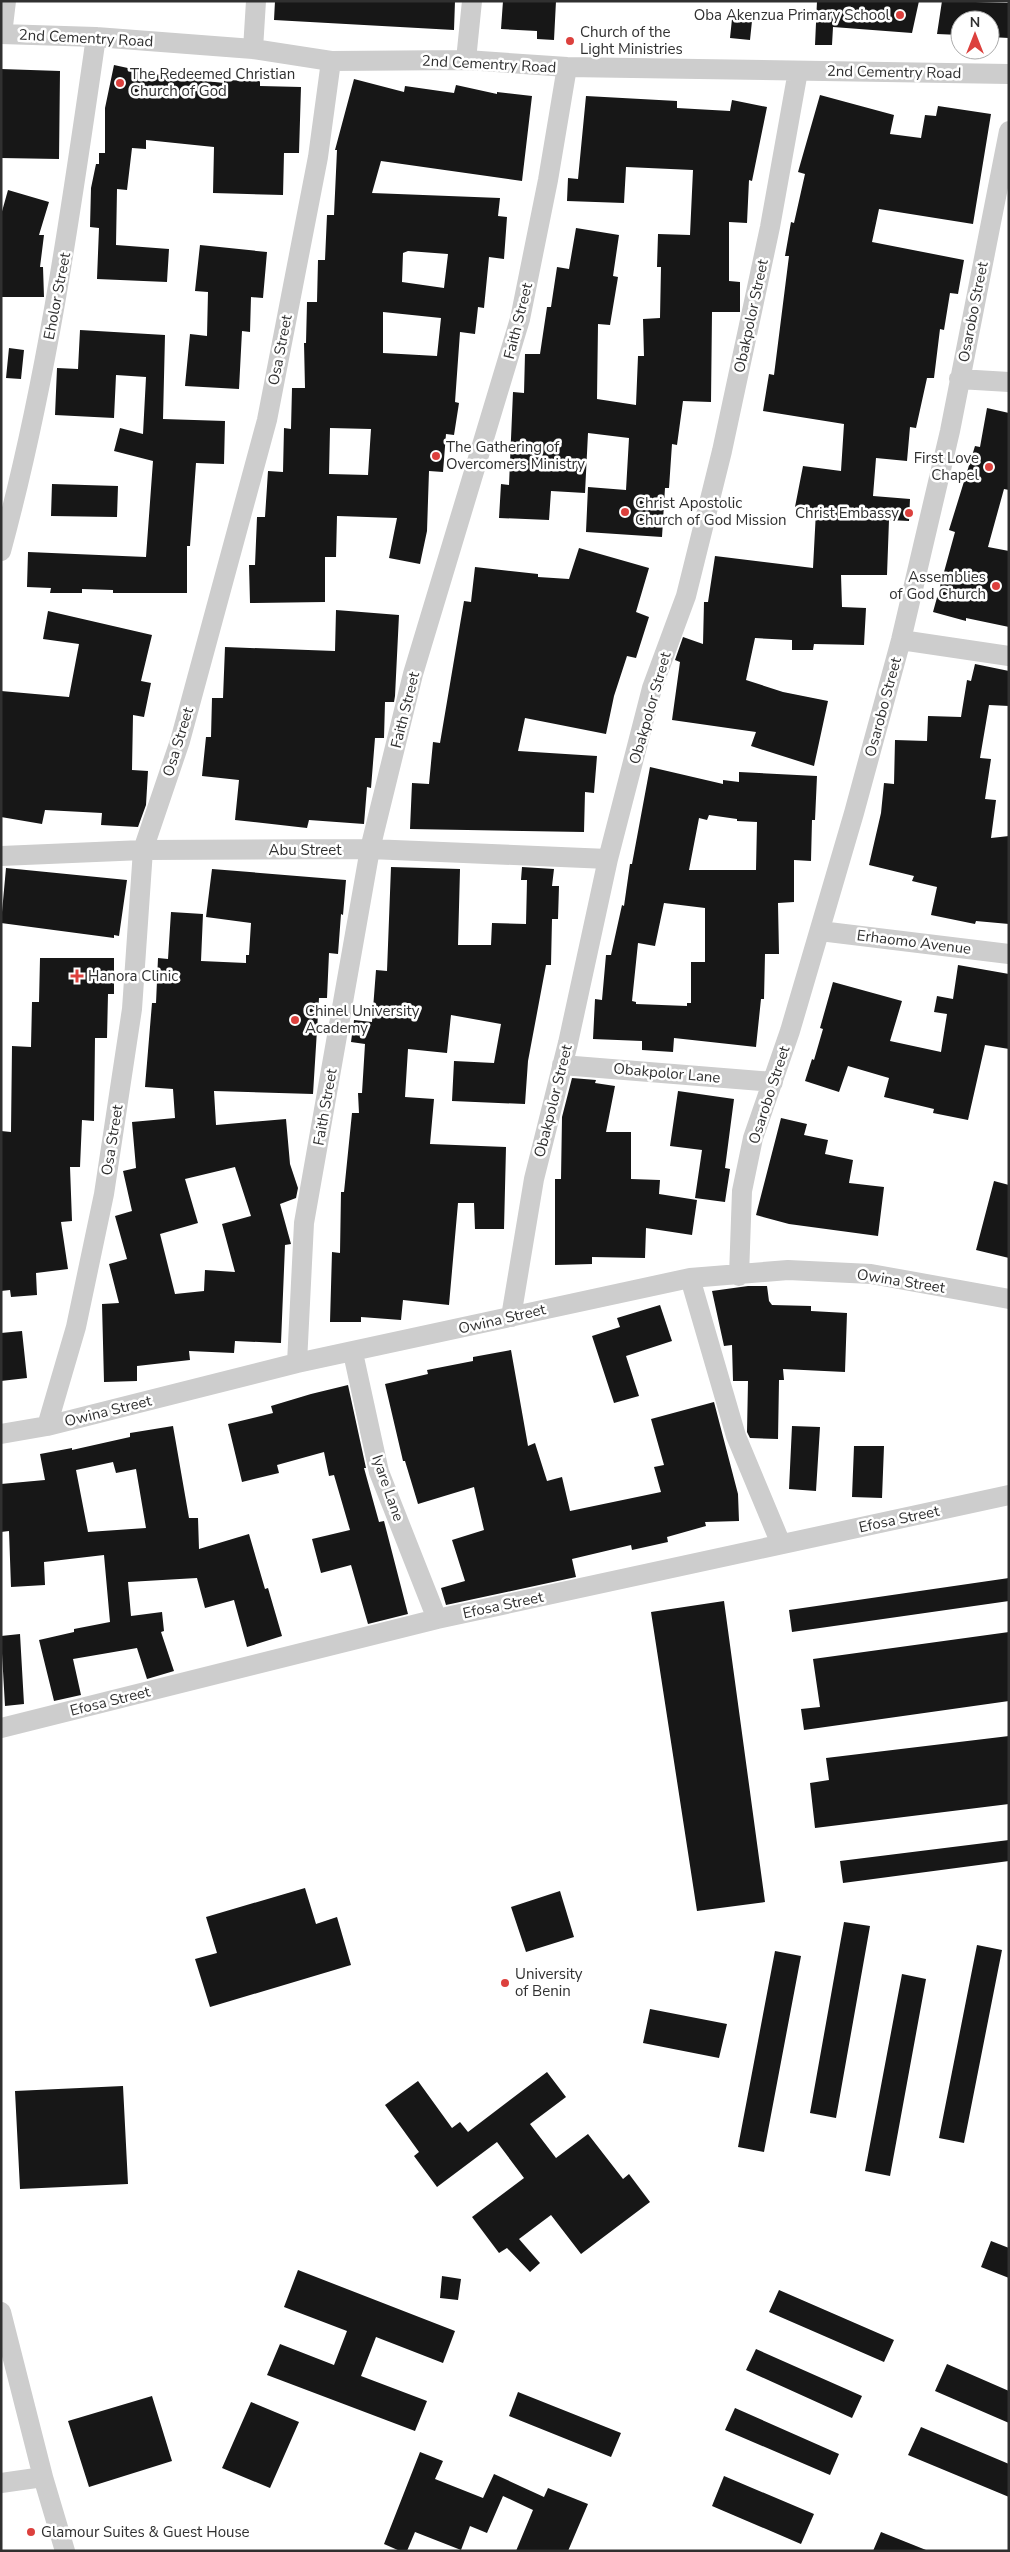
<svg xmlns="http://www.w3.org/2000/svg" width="1010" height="2552" viewBox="0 0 1010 2552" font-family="'Nunito Sans',sans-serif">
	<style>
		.building { fill: #171717; fill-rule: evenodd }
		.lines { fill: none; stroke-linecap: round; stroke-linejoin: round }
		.minor { stroke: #cdcdcd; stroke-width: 20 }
		.poi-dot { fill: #dc403d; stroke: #fff; stroke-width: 2 }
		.labels { text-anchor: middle; stroke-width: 5; stroke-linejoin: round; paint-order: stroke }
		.poi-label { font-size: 15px; fill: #303030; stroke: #fff; text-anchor: start }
		.street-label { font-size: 15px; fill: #303030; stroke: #fff }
	</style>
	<rect width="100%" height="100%" fill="#fff"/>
	<path class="building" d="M275 1H455L454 30 274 20Z
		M503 1H556L554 40 537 39V31L501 29Z
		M817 1H919L912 33 833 27 832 45H815Z
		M942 1 1009 3V38L990 37V20H960V35L937 34Z
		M732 19 752 21 750 40 730 38Z
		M114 65 169 77 224 83V80L260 81V86L301 87 299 153H284L283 195 213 193 214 147 146 140V149L132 148 127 190 117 189 116 245 169 249 167 282 97 279 99 228 90 227 91 188 96 164H99V153H105V108Z
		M1 69 60 71 59 159 1 158Z
		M354 79 404 92 405 86 454 93 456 85 497 94V92L532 96 522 181 381 161 372 193 500 198 498 216 507 217 504 259 489 257 484 308 478 307 475 334 460 332 455 402 459 403 454 435 446 434 443 472 429 471 427 531 420 564 389 558 397 518 337 516 336 557H325V602L250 603 249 565H255L257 517H265L268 471 283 472 284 428 291 429 292 388H305L304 343H306L307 302H317L318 260H325L327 215H334L337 150H335ZM408 251 448 254 444 288 402 282 403 253ZM383 312 441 318 437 356 383 353ZM330 428 371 429 368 475 329 474Z
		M820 95 894 115 890 134 921 138 925 115 936 116 938 106 991 114 973 224 879 209 872 242 964 260 958 294 950 293 944 330 940 329 934 378H927L916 428 910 427 907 461 876 458 873 496 910 499 909 521 889 520 887 575H841L842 607 866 608 864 645 814 644 813 650H792V640L755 638 746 680 783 692 828 701 814 766 751 746 756 732 672 720 680 662 675 660 683 637 703 644 704 602H708L715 556 813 568 816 511 795 507 803 466 841 471 844 424 763 411 769 374 774 375 789 256H785L791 222 794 223 805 174 798 172Z
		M586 96 677 101V108L730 111 732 100 767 107 752 181 749 180 747 223 729 222V281L740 282V312H712L711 402 683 401 677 445 672 444 669 488H665L662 537 586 532 588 487 626 490 629 438 588 433 585 493 551 491 549 520 499 518 501 484 509 485 513 392 524 393 525 354H540L547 307H551L557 267 569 269 576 228 619 235 613 276 618 277 610 325 598 324 597 399 636 405 638 356H644L643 319 660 318 661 267H657L658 234 690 235 693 170 626 167 624 203 567 201 568 178 578 179Z
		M8 190 49 202 39 235H44L40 267H43L44 297H1V215Z
		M200 245 267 252 263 298 251 297 250 332 242 331 239 389 185 386 190 334 207 336 208 292 195 291Z
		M80 330 165 335 163 419 225 421 224 464 196 463 190 546H187V593H113V590L82 589V593H50L51 588 27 587 28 552 146 557 153 461 114 451 120 428 143 434 146 377 116 375 114 418 55 415 57 368 78 369Z
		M9 348 24 350 21 379 6 378Z
		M987 408 1009 413V490L1004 489 988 547 1009 551V627L966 618V621L933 612 955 532 949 530 975 446 980 447Z
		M52 484 118 486 117 517 51 516Z
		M579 548 649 568 636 612 649 617 636 658 627 656 614 696 606 734 525 718 518 751 597 756 594 793 585 792 584 832 410 829 412 783 429 784 433 742 440 743 464 601 471 602 475 567 538 574V577L569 579Z
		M336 610 399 615 395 696 394 702H385L384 738H375L371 788 367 787 364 824 309 820 307 828 235 820 239 780 202 776 206 737H211L212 698H223L225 647 335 651Z
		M48 611 152 635 141 681 151 683 144 717 133 715 132 770 148 771 146 805 138 827 101 825 102 813 45 810 42 824 1 817V691L69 697 79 644 43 639Z
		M975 664 1009 671V706L989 705 980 758 991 759 985 799 996 800 991 838 1009 836V924L976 921 975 924 931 915 937 887 912 881 914 876 869 865 881 813 884 783 894 784 895 740 927 741 928 716 961 717 967 680 971 681Z
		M650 767 723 784V780L739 782V772L817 776 815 820H812L811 861 794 860V902L778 903 779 954H765L764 999H761L756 1047 674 1038 673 1052 642 1050V1041L593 1039 595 999 602 1000 606 955H611L622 905 624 906 630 864H632ZM709 815 737 819V821L757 822 756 870H689L699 818 707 820ZM664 903 705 908V962H691V1003H687V1006L636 1004V1002L632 1001 638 943 655 946Z
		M391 867 460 869 458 945H491L492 923 526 924 527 880H521L522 867 554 869 552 886H559L558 919H552L551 965H546L528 1061 525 1104 452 1101 454 1061 494 1063 501 1024 451 1015 447 1053 408 1049 405 1097 434 1099 430 1144 506 1147 504 1229H475L474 1203H458L449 1305 403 1300 401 1320 361 1317V1322H330L332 1252 340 1253 341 1192H344L352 1113H359L358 1093H362L365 1044 351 1042 354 1020 372 1022 376 970 387 971Z
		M6 868 127 880 119 936 114 935V938L1 923Z
		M212 869 346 880 343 915 341 914 338 954 329 953 327 998H319L313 1094 214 1091 216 1125 286 1119 290 1164 298 1188 296 1198 280 1204 291 1244 285 1245 281 1343 235 1341 234 1353 189 1351 190 1360 137 1366V1381L104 1382 102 1304 119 1303 109 1264 127 1259 115 1216 132 1211 123 1171 136 1168 132 1122 175 1118 173 1089 145 1087 152 1003H156L158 958 168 959 171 912 203 914 201 961 246 963V955H249L251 923 206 917ZM235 1167 251 1216 222 1224 235 1272 205 1270 204 1291 175 1294 160 1234 198 1223 185 1179Z
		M40 958H114V994H108L107 1038H95L94 1121 82 1120 80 1167H70L72 1221 61 1222 68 1269 36 1273 37 1295 11 1297 10 1290 1 1291V1131L11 1132 12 1046 31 1047 32 1002H39Z
		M958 965 1009 974V1049L985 1045 968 1120 933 1113 934 1109 884 1097 889 1078 848 1066 839 1092 805 1081 812 1059 814 1060 823 1029 820 1028 833 982 902 1001 890 1041 941 1052 947 1014 934 1012 937 996 953 999Z
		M572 1078 596 1080 595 1083 615 1086 606 1132H631V1179L660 1180 659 1194 697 1200 692 1235 646 1228 645 1258 592 1257V1264L555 1265V1179H561L562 1117Z
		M678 1091 734 1099 725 1168 730 1169 725 1202 695 1198 702 1150 670 1146Z
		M781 1118 807 1124 804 1135 828 1140 825 1154 853 1160 849 1183 884 1187 878 1236 789 1224 756 1215Z
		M994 1181 1009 1185V1258L976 1250Z
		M748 1286H767L769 1301 772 1305 811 1306V1311L847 1313 845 1372 783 1369 784 1380H779L778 1439 750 1438 747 1432 748 1381H733L732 1345 724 1346 712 1291Z
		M660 1305 672 1341 626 1356 639 1396 614 1403 592 1336 620 1327 617 1318Z
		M22 1331 27 1378 1 1381V1333Z
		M511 1350 528 1446 535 1443 547 1481 562 1477 570 1511 661 1492 654 1467 664 1465 651 1419 714 1402 738 1494 739 1521 705 1522 706 1526 667 1537 668 1542 632 1550 631 1545 572 1559 576 1577 446 1605 441 1588 465 1581 452 1540 484 1530 474 1487 418 1504 405 1461H403L385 1384 428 1374 427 1370 473 1361V1357Z
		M348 1385 366 1468H364L379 1522 384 1521 408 1614 368 1624 351 1565 321 1573 312 1539 350 1530 334 1475 329 1476 324 1452 277 1465 279 1473 242 1482 228 1424 273 1413 271 1406 311 1394Z
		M173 1426 189 1518H198L199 1549 249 1534 265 1589 268 1588 282 1636 247 1647 234 1600 205 1608 197 1578 128 1582 131 1616 162 1612 164 1631 161 1632 174 1671 147 1679 137 1648 73 1659 81 1695 54 1701 39 1640 74 1632V1629L110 1622 104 1555 44 1562 45 1585 11 1587 9 1531 1 1532V1484L45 1480 40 1454 72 1448V1450L130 1437V1433ZM113 1462 116 1473 136 1469 146 1528 88 1532 76 1470Z
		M792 1426 820 1427 816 1491 789 1489Z
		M854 1446H884L882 1498 852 1497Z
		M1009 1578V1601L792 1632 789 1610Z
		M724 1601 765 1902 697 1911 651 1612Z
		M1009 1632V1701L804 1730 801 1709 820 1707 813 1659Z
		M20 1634 24 1704 5 1706 1 1636Z
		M1009 1736V1804L815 1828 810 1783 829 1780 826 1758Z
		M1009 1840V1861L843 1883 840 1861Z
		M305 1888 316 1924 337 1917 351 1965 210 2007 195 1959 217 1953 206 1917Z
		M560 1891 574 1937 526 1952 511 1907Z
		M844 1922 870 1926 836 2118 810 2113Z
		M977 1945 1002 1950 964 2143 939 2138Z
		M775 1951 801 1956 764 2152 738 2147Z
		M902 1974 926 1979 890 2176 865 2171Z
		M650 2009 727 2024 719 2058 643 2043Z
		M547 2072 566 2097 530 2124 556 2158 588 2134 623 2179 629 2174 650 2202 581 2254 551 2215 519 2239 540 2263 530 2272 507 2248 499 2253 472 2217 524 2178 497 2142 437 2187 414 2156 419 2152 385 2105 418 2081 452 2128 460 2122 468 2132Z
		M123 2086 128 2184 20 2189 15 2091Z
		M991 2241 1009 2248V2278L981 2267Z
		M298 2270 455 2331 443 2363 376 2337 361 2376 427 2401 415 2431 267 2375 280 2344 334 2365 347 2331 284 2307Z
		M442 2276 461 2279 458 2300 440 2298Z
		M779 2290 894 2340 884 2362 769 2312Z
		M756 2349 862 2396 852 2418 746 2370Z
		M947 2364 1009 2391V2423L935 2391Z
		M518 2392 621 2433 611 2457 509 2416Z
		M152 2396 172 2461 89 2487 68 2421Z
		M251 2402 299 2422 270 2488 222 2468Z
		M735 2408 839 2454 830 2475 725 2430Z
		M921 2427 1009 2464V2497L908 2455Z
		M420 2452 443 2461 435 2479 483 2498 494 2474 544 2497 548 2488 588 2504 568 2551H516L533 2510 503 2496 487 2533 470 2526 461 2550 415 2532 407 2551H400L384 2544Z
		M724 2476 814 2514 801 2544 712 2506Z
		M881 2532 926 2550V2551H873Z"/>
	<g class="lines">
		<path class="minor" d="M1 34 96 37 253 49 331 61 466 60 567 67 1009 74
			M2 34 6 1
			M253 49 256 1
			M466 60 472 1
			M959 379 1009 382
			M1 551C47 382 71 210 96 37
			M901 640 1009 656
			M1 856 143 850 370 849 608 859
			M820 931 1009 954
			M562 1065 773 1082
			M739 1276 742 1191 753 1138 790 1031 854 813 901 640 950 431 1009 131
			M690 1278 736 1436 781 1544
			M511 1317 534 1179 568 1043 608 859 652 688 686 596 722 451 770 227 798 71
			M353 1353 379 1472 437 1619
			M297 1363 304 1223 370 849 413 674 520 319 548 180 567 67
			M47 1426 76 1327 104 1194 132 1009 143 850 180 741 267 420 318 157 331 61
			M1 1434 47 1426 297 1363 690 1278 788 1270 871 1274 1009 1299
			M1 1728 437 1619 1009 1495
			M1 2312 43 2477
			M1 2483 43 2477 65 2551"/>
	</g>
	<g class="poi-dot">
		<circle cx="900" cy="15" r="5"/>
		<circle cx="570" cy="41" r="5"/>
		<circle cx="120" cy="83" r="5"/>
		<circle cx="436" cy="456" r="5"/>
		<circle cx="989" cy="467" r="5"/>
		<circle cx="625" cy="512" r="5"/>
		<circle cx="909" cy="513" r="5"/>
		<circle cx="996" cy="586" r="5"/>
		<path d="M74.5 968.5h5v5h5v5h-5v5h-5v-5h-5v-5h5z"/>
		<circle cx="295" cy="1020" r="5"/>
		<circle cx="505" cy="1983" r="5"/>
		<circle cx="31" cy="2532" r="5"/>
	</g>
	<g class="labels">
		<g class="poi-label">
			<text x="890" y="20" text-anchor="end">Oba Akenzua Primary School</text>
			<text x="580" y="37">Church of the<tspan x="580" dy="17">Light Ministries</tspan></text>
			<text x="130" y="79">The Redeemed Christian<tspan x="130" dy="17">Church of God</tspan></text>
			<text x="446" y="452">The Gathering of<tspan x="446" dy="17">Overcomers Ministry</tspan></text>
			<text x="979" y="463" text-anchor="end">First Love<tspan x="979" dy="17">Chapel</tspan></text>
			<text x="635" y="508">Christ Apostolic<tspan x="635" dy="17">Church of God Mission</tspan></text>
			<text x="899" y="518" text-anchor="end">Christ Embassy</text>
			<text x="986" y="582" text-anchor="end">Assemblies<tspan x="986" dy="17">of God Church</tspan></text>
			<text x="88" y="981">Hanora Clinic</text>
			<text x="305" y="1016">Chinel University<tspan x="305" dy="17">Academy</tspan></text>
			<text x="515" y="1979">University<tspan x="515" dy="17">of Benin</tspan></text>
			<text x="41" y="2537">Glamour Suites &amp; Guest House</text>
		</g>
		<g class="street-label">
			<text transform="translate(86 38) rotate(3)" y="5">2nd Cementry Road</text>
			<text transform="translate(489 64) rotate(3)" y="5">2nd Cementry Road</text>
			<text transform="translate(894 72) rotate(1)" y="5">2nd Cementry Road</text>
			<text transform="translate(57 296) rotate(-79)" y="5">Eholor Street</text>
			<text transform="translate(973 312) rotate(-79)" y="5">Osarobo Street</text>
			<text transform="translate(751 316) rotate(-78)" y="5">Obakpolor Street</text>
			<text transform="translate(518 321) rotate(-76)" y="5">Faith Street</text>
			<text transform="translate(280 350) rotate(-79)" y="5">Osa Street</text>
			<text transform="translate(883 707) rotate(-75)" y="5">Osarobo Street</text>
			<text transform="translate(650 708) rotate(-74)" y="5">Obakpolor Street</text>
			<text transform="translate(405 710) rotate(-76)" y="5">Faith Street</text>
			<text transform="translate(178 742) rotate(-73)" y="5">Osa Street</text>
			<text x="305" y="855">Abu Street</text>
			<text transform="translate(914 942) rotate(7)" y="5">Erhaomo Avenue</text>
			<text transform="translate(667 1073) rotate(5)" y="5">Obakpolor Lane</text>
			<text transform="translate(769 1095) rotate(-72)" y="5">Osarobo Street</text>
			<text transform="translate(553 1101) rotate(-76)" y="5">Obakpolor Street</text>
			<text transform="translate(325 1107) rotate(-80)" y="5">Faith Street</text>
			<text transform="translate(112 1140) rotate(-81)" y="5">Osa Street</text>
			<text transform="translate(901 1281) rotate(9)" y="5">Owina Street</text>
			<text transform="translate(502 1319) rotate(-13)" y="5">Owina Street</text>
			<text transform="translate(108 1411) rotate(-14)" y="5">Owina Street</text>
			<text transform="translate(388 1488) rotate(71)" y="5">Iyare Lane</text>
			<text transform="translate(899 1519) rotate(-12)" y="5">Efosa Street</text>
			<text transform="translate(503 1605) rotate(-12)" y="5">Efosa Street</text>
			<text transform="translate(110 1701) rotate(-14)" y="5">Efosa Street</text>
		</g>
	</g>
	<rect width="1010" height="2552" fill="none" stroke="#303030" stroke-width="5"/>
	<g transform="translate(975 35)"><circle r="24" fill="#ffffff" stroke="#acacac"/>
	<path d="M0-4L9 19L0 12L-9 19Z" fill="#dc403d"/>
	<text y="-8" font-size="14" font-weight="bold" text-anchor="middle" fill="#303030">N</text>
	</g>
</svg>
